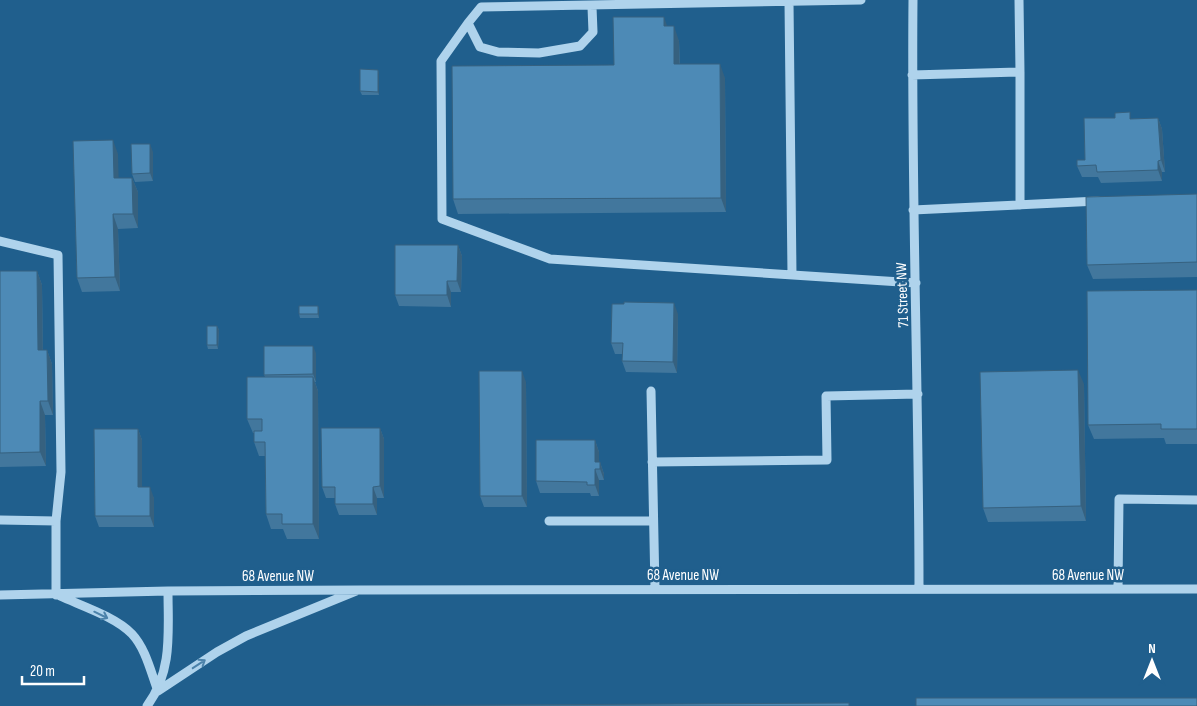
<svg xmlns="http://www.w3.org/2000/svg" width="1197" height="706" viewBox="0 0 1197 706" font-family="'Sofia Sans Condensed',sans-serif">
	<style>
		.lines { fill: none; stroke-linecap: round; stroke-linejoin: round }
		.minor { stroke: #afd3ec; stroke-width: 9 }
		.wall { fill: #42779d }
		.shaded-wall { fill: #36617f }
		.building { fill: #4d8ab6; stroke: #36617f }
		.oneway { stroke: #4b82aa }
		.labels { text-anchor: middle; stroke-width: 5; stroke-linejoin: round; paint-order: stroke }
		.street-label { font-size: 15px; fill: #fff; stroke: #205f8d }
	</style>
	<rect width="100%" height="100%" fill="#205f8d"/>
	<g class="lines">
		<path class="minor" d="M913 0C911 196 919 392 919 588
			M789 2 792 275
			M592 7 593 32 580 46 539 53 498 52 480 47 468 23 481 7 861 0
			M468 23 441 61 442 219 550 259 916 283
			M1020 72V205
			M912 75 1020 72 1019 0
			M913 210 1098 201
			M0 241 58 255 61 472 56 521
			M651 391 655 589
			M652 462 827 460 826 396 918 394
			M0 520 56 521V595
			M549 521H653
			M1118 589 1119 499 1197 500
			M0 595 168 591 361 590 1197 589
			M60 596C82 606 116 617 132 634 146 649 151 673 158 691
			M158 691 217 652 246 636 356 591
			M147 706C173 671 168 632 168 591"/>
	</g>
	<path class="wall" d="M668 26 679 41 680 64 725 78 726 212 458 214 453 199 614 65Z
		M378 70 379 74V95H362L360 91Z
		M1158 118 1162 129 1165 172H1162V181L1101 183 1098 177H1082L1077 166 1085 160 1132 119Z
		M153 152V181L135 182 132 174Z
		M118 154V178H132L138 192V228L118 229 120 291 82 292 77 278Z
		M1197 194V277L1093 279 1087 265Z
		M458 245 462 256 461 292H451V307L399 306 395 295Z
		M0 271H37L42 285 43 350H47L52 364 53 415H45L46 466 0 467Z
		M1197 290V444H1166L1164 438 1094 439 1088 425Z
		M318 306 319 310V318H300L299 314Z
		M678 314 677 373 626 372 622 361 623 354H615L611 343Z
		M217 326 219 330 218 349H208L207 345Z
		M316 353V382H315L318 391 319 539H287L283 529H271L266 514 265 456H259L254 442V433H253L247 419 265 377 264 375Z
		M526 382 527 507H484L480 496Z
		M1084 384 1086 521 988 522 983 508Z
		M380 428 384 439V498H377V515H339L335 504V498H326L322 487Z
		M138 429 142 440V487L154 498V527H99L95 516Z
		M595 440 599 452V462H600L604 474V480H599V496H591L590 493H540L536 481Z"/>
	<path class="shaded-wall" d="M664 17 669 31 664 26Z
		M674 26 679 41 680 79 674 64Z
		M720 64 725 78 726 212 721 198Z
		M378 70 379 74V95L378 92Z
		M1158 118 1162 129 1165 172 1161 160Z
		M113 140 118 154 119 192 114 178Z
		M150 144 153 152V181L150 173Z
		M1158 161 1162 172V181L1158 170Z
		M132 178 138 192V228L133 214Z
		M113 214 118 229 120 291 115 277Z
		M458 245 462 256 461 292 457 281Z
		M37 271 42 285 43 364 38 350Z
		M447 281 451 292V307L447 295Z
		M674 303 678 314 677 373 673 362Z
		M318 306 319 310V318L318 314Z
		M217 326 219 330 218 349 217 345Z
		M313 346 316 353V382L313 374Z
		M47 350 52 364 53 415 48 401Z
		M1078 370 1084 384 1086 521 1081 506Z
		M522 371 526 382 527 507 522 496Z
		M313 377 318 391 319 539 313 524Z
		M40 401 45 415 46 466 40 452Z
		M380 428 384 439V498L380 486Z
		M138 429 142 440V498L138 487Z
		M595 440 599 452V469L595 462Z
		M600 462 604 474V480L600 469Z
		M595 469 599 480V496L595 485Z
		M150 487 154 498V527L150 516Z
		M373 487 377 498V515L373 504Z"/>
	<path class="building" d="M613 17H664V26H674V64H720L721 198 453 199 452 66 614 65Z
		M360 69 378 70V92L360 91Z
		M1130 112V119L1158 118 1161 160 1158 161V170L1097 172 1096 165 1077 166V160H1085L1084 118H1115V113Z
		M113 140 114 178H132L133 214H113L115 277 77 278 73 141Z
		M131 144H150V173L132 174Z
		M1197 194V262L1087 265 1086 197Z
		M395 245H458L457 281H447V295H395Z
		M0 271H37L38 350H47L48 401H40V452L0 453Z
		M1197 290V429H1161V424L1088 425 1087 291Z
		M624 302 674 303 673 362 622 361 623 343H611L612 304H624Z
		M299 306H318V314H299Z
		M207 326H217V345H207Z
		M264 346H313V374L264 375Z
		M1078 370 1081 506 983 508 980 372Z
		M479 371H522V496H480Z
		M247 377H313V524H282V514H266L265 442H254V431H262V419H247Z
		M321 428H380V486L373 487V504H335V487H322Z
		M94 429H138V487H150V516H95Z
		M536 440H595V462H600V469H595V485H587V482L536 481Z
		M916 698H1197V706H916Z
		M849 703V706H330Z"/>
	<defs><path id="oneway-shaft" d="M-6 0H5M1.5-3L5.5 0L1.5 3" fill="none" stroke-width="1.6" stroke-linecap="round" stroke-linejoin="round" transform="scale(1.25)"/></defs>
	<g class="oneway">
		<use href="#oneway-shaft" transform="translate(101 615) rotate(26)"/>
		<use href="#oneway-shaft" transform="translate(199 664) rotate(-33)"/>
	</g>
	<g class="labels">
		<g class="street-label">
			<text transform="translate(902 295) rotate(-92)" y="5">71 Street NW</text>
			<text x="683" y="580">68 Avenue NW</text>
			<text x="1088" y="580">68 Avenue NW</text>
			<text x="278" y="581">68 Avenue NW</text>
		</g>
	</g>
	<g transform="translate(1152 661)" stroke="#205f8d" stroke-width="4" paint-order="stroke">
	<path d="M0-4L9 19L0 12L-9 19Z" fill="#ffffff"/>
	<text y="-8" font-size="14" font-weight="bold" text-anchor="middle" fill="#ffffff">N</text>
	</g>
	<path d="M22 676v8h62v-8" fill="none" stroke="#ffffff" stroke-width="2.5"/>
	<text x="30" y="676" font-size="15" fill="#ffffff" stroke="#205f8d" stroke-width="4" paint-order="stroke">20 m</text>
</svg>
